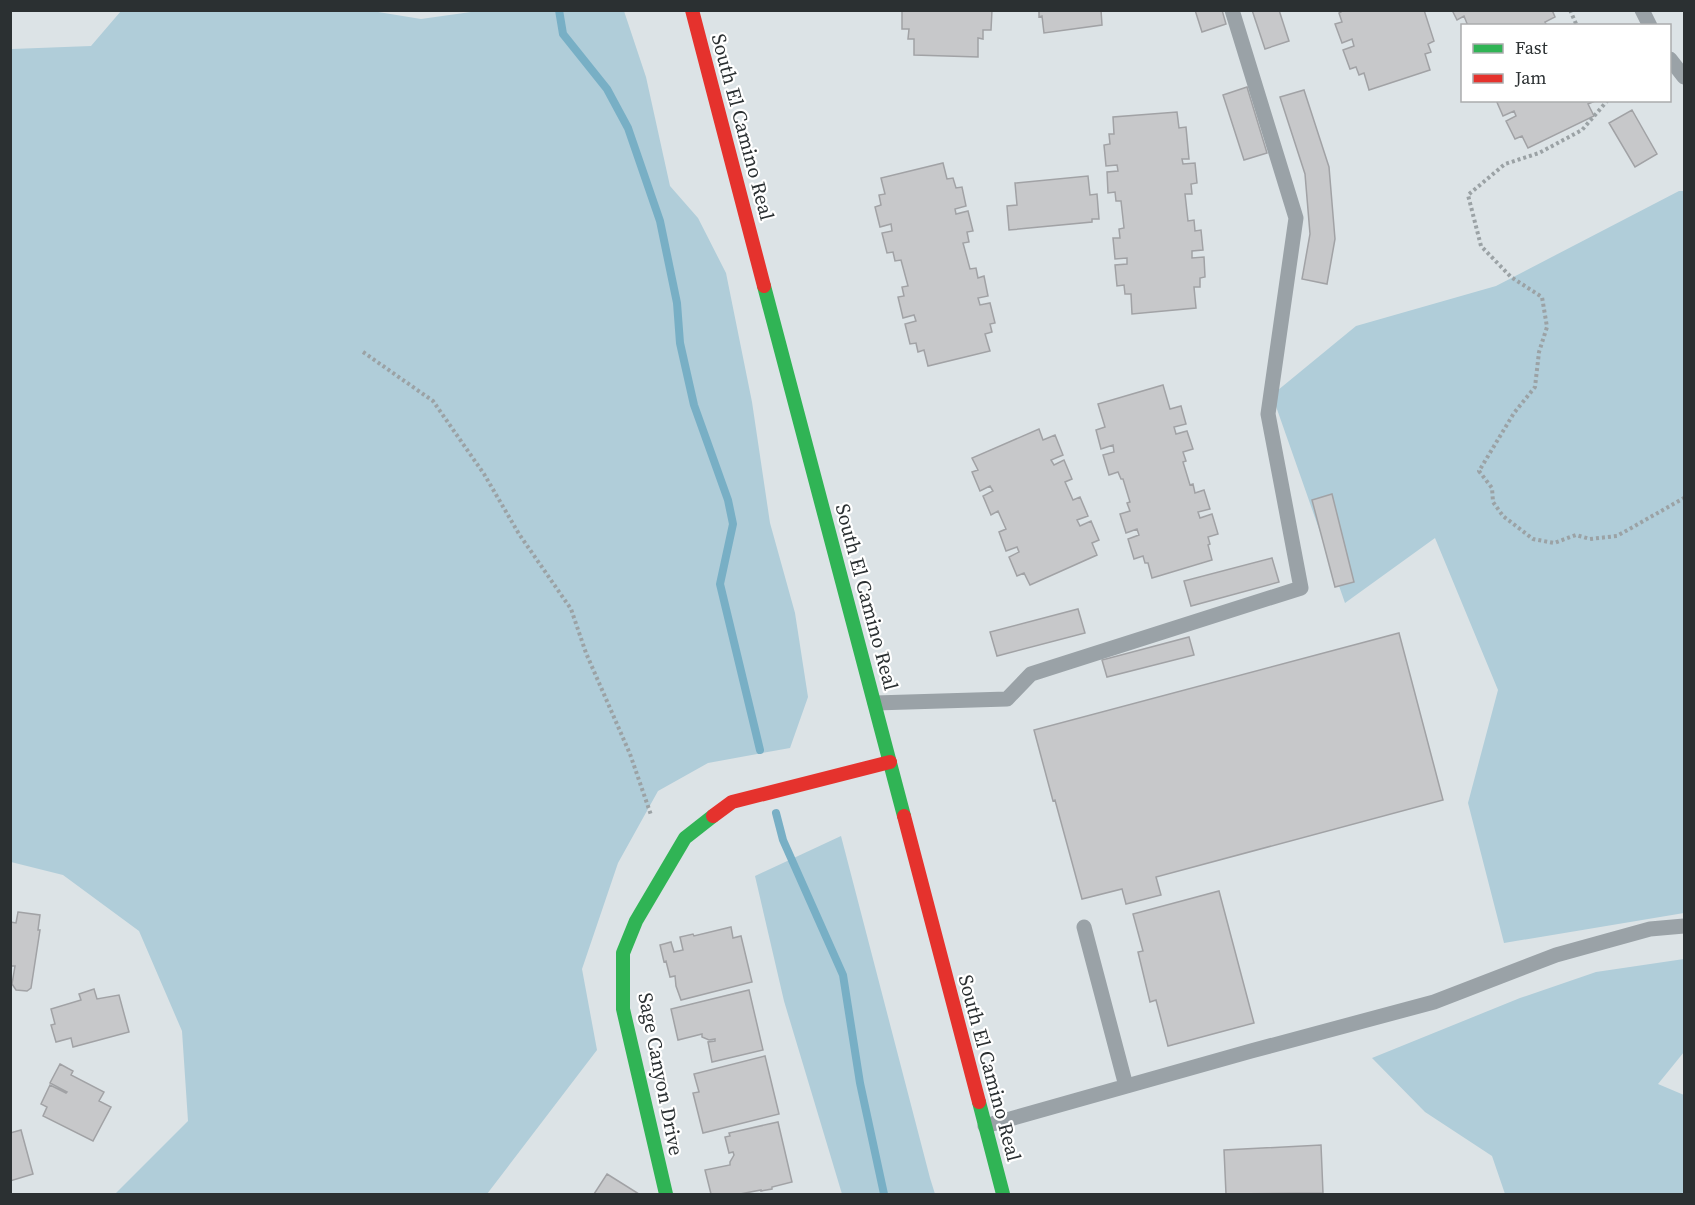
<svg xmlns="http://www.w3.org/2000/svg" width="1695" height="1205" viewBox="0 0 1695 1205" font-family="'Source Serif 4',serif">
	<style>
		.green { fill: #b0cdd9 }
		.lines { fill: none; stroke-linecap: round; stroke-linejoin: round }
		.stream { stroke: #78afc5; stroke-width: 8 }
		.building { fill: #c7c8ca; stroke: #a1a2a5; stroke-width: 1.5 }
		.path { stroke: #9ba2a5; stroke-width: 4; stroke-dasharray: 3 3; stroke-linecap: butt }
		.lane { stroke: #9aa2a7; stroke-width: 15 }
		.fast { stroke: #30b455; stroke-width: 14 }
		.jam { stroke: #e5322d; stroke-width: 14 }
		.labels { text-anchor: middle; stroke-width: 4.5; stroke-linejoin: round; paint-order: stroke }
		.street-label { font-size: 20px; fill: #2b3032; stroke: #fff }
	</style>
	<rect width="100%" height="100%" fill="#dce3e6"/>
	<path class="green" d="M372 11 421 19 478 11H624L646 77 670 186 698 218 726 273 752 402 770 523 795 613 808 697 790 748 708 763 658 791 618 863 582 969 597 1050 487 1194H115L188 1121 182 1031 139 931 63 875 11 862V42L12 49 91 46 121 11Z
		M1679 191H1684V913L1504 943 1468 803 1498 690 1435 538 1345 603 1272 395 1356 326 1496 286Z
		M841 836 930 1178 935 1194H842L784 1001 755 876Z
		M1684 959V1052L1658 1084 1684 1095V1194H1505L1492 1156 1425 1112 1372 1058 1520 998 1596 972Z"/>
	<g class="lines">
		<path class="stream" d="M559 10 563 34 607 89 628 128 660 221 677 303 680 343 694 405 728 500 733 524 720 584 760 750
			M776 813 783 840 843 975 860 1083 884 1194"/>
	</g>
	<path class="building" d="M902 10H992L991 30H983V39L978 38V57L914 55V39H908L909 29H902Z
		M1039 10H1101L1102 25 1044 33 1042 16 1039 17Z
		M1195 10H1222L1226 24 1202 32Z
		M1252 10H1279L1289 41 1265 49Z
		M1424 10 1434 41 1428 44 1431 52 1425 54 1430 70 1369 90 1364 73 1359 75 1356 67 1350 69 1343 50 1354 46 1352 39 1342 43 1335 24 1342 22 1339 13 1344 10Z
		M1452 10H1552L1555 17 1545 22 1547 26H1468L1464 16 1457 20Z
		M1247 87 1267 153 1244 160 1223 95Z
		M1304 90 1329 167 1335 239 1327 284 1302 279 1310 234 1305 174 1280 97Z
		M1496 100H1595V101L1588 104 1594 116 1528 148 1522 136 1515 139 1506 121 1516 116 1514 111 1503 116Z
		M1632 110 1657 154 1635 167 1609 123Z
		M1177 112 1179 128 1186 127 1189 159H1182L1183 164 1195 163 1197 183 1191 184 1192 194H1185L1188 221 1194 220 1195 231 1201 230 1203 250 1192 251V258L1204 257 1205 277 1200 278V287H1194L1196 308 1132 314 1131 294H1125L1124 285 1117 286 1115 265 1127 264V258L1115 259 1113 238H1120L1119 229 1124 228 1121 201H1116L1115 192 1108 193 1107 172 1118 171 1117 165 1106 166 1104 145 1110 144 1109 134H1114L1113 117Z
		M943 163 947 179 953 178 956 188 962 187 966 206 955 209 956 214 968 211 973 231 967 232 969 242 963 243 970 269 976 268 978 278 984 276 988 296 978 298 980 305 990 303 995 323 990 324 992 332 985 334 990 351 928 366 924 350 918 352 916 343 910 344 905 324 916 321 914 315 903 318 898 297 904 296 902 287 908 286 901 260 895 261 893 252 887 253 882 233 892 231 891 224 880 227 875 207 881 205 879 195 885 194 881 178Z
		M1088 176 1090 195 1097 194 1099 219H1092V222L1009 230 1007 206 1017 205 1015 183Z
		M1163 385 1170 409 1181 406 1186 424 1174 427 1176 434 1187 431 1193 449 1183 452 1186 461 1183 462 1190 485 1193 484 1195 493 1204 490 1210 509 1198 512 1200 518 1212 514 1218 534 1208 537 1210 544 1208 545 1212 560 1152 578 1148 563H1145L1143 556 1134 559 1128 539 1139 535 1137 529 1126 533 1120 514 1130 511 1127 503 1130 502 1123 479H1121L1118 472 1109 475 1103 455 1114 452 1113 445 1101 449 1096 430 1105 427 1098 404Z
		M1039 429 1043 440 1055 435 1063 455 1051 460 1054 465 1064 460 1072 479 1065 482 1073 500 1080 497 1088 516 1077 520 1080 526 1091 521 1099 540 1092 543 1097 555 1030 585 1024 573 1017 576 1009 557 1019 552 1017 547 1006 551 999 532 1006 529 998 511 991 515 983 496 993 491 990 486 980 491 972 472 978 470 972 458Z
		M1332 494 1354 582 1335 587 1312 500Z
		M1272 558 1279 582 1191 606 1184 581Z
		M1078 609 1085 633 997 656 990 632Z
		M1399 633 1443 800 1156 877 1161 895 1126 904 1122 889 1082 899 1055 800 1053 801 1034 730Z
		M1189 637 1194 655 1107 677 1102 660Z
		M1219 891 1254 1023 1168 1046 1156 1000 1150 1002 1138 952 1143 951 1133 914Z
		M18 912 40 915 38 930H40L31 988 27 991 16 990 12 984 15 966H11L10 971V922L16 923Z
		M731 927 733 938 741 936 752 982 681 1000 676 986 675 976 670 977 666 961 664 962 660 945 671 942 674 952 683 950 680 937 693 934 694 936Z
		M94 989 97 999 119 995 129 1032 73 1047 71 1038 56 1042 51 1025 55 1024 51 1009 81 1000 79 994Z
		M749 990 763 1050 712 1062 708 1042 715 1041V1039L709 1040 702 1037V1034L678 1040 671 1009Z
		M765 1056 779 1114 703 1133 693 1093 699 1092 694 1074Z
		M60 1064 73 1071 71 1075 104 1092 99 1101 111 1107 93 1141 43 1116 47 1107 41 1104 50 1085 66 1093 67 1092 50 1083Z
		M778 1122 792 1182 772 1187V1189L761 1191V1190L740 1194H711L705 1170 730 1165V1162L734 1155 733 1152 729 1153 725 1137 730 1136 729 1133Z
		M21 1130 33 1174 10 1181V1133Z
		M1321 1145 1323 1193 1226 1194 1224 1150Z
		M607 1174 639 1194H594Z"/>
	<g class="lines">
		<path class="path" d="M1570 10 1577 26
			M1608 100 1582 130 1539 153 1505 164 1468 195 1481 246 1511 277 1542 297 1547 327 1539 352 1535 387 1514 413 1479 471 1492 488 1493 502 1503 516 1533 539 1554 543 1576 535 1590 539 1617 536 1684 498
			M363 352 433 401 484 474 519 534 571 609 586 653 630 754 651 815"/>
		<path class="lane" d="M1642 10 1650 26
			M1670 59 1684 77
			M875 703 1007 699 1031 674 1301 588 1268 414 1296 218 1232 10
			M1084 927 1126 1086
			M985 1126 1251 1051 1434 1002 1556 955 1650 929 1684 926"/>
		<path class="fast" d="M764 286 904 816
			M979 1102 1003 1194
			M666 1194 623 1009V953L636 921 685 838 713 816"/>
		<path class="jam" d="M692 10 764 286
			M713 816 732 802 890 762
			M904 816 979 1102"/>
	</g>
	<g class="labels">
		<g class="street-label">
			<text transform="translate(743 127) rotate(75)" y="7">South El Camino Real</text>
			<text transform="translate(867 597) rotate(75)" y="7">South El Camino Real</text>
			<text transform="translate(990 1068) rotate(75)" y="7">South El Camino Real</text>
			<text transform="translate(661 1074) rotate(79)" y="7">Sage Canyon Drive</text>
		</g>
	</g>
	<rect width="1695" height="1205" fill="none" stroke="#2b3032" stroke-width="24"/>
	<rect x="1461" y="24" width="210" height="78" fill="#ffffff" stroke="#aaacad" stroke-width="1.5"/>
	<rect x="1473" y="44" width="30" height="9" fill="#30b455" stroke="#aaacad" stroke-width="1.5"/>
	<text x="1515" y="54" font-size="18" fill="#2b3032">Fast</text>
	<rect x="1473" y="74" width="30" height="9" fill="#e5322d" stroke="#aaacad" stroke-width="1.5"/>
	<text x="1515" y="84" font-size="18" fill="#2b3032">Jam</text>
</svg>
